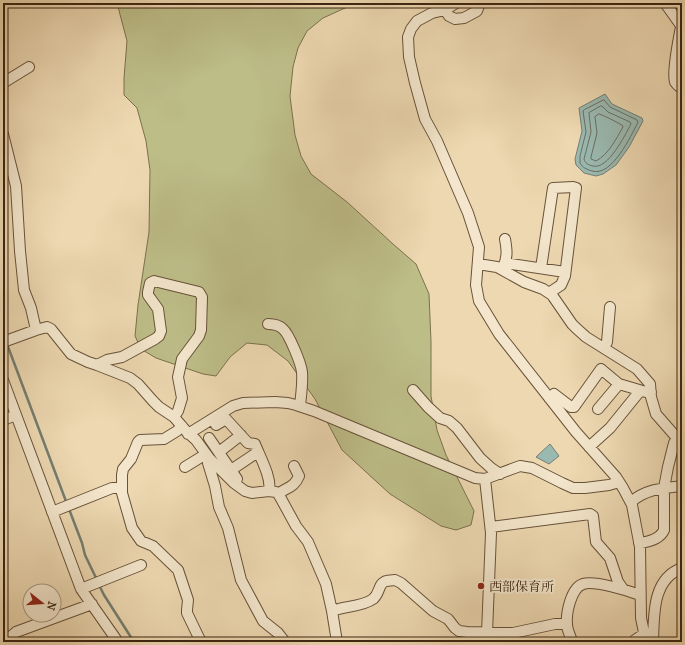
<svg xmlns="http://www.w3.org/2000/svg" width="685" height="645" viewBox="0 0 685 645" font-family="'IM FELL French Canon','Noto Serif JP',serif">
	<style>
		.green { fill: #bdbd88; stroke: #7c714c }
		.water { fill: #9ab9b1; stroke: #747e71 }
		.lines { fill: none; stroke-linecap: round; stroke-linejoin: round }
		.shore { stroke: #6b6f61; stroke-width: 1 }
		.stream { stroke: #747e71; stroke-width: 2.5 }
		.minor-casing { stroke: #685239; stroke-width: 12 }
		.minor { stroke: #f3e6cc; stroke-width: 10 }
		.poi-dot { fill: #8f2418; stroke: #f3e6cc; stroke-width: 1.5 }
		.labels { text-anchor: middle; stroke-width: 4; stroke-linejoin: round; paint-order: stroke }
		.poi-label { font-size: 13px; fill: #3c2511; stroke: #f3e6cc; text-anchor: start }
	</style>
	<rect width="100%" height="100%" fill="#edd8b1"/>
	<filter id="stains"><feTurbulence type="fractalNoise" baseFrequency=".005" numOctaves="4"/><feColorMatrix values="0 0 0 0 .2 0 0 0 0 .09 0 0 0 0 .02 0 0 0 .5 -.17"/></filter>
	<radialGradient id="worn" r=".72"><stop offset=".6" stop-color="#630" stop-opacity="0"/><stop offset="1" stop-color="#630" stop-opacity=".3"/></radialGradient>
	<path class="green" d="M117 3H356L323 18 307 31 298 48 293 67 290 96 295 135 301 156 311 174 347 202 393 244 416 264 429 294 431 342V396L437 430 446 455 474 511 471 525 456 530 441 526 390 494 342 450 315 399 288 361 267 345 247 343 230 357 216 376 203 374 156 358 141 349 135 336 138 305 149 232 150 170 146 141 137 108 124 95V78L127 41Z"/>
	<path class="water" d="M605 94 612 104 642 118 643 121 629 147 616 165 603 174 596 176 584 173 576 165 575 159 582 131 579 108Z
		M550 444 559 456 549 464 536 457Z"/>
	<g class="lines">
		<path class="shore" d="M604 100 610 107 637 120 638 122C631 136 612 177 592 171 586 169 583 168 580 163V156L586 132 583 111 584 110Z
			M601 106 603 107 608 112 630 122 631 124C625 135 608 170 593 166 588 165 585 163 584 159L591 132 589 113Z
			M599 114C606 116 614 121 622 125L623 127C616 139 609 154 596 161L591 159V157L597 133 595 117Z"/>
		<path class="stream" d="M7 344 67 504
			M69 509 82 543 85 555 97 580
			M99 585 104 595 134 642"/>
		<defs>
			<path id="minor" d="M456 3 445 10 432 13 417 21 411 29 408 37 409 57 415 83 425 119 437 141 468 213 479 247 476 285 479 301 499 334 576 432 616 477 623 488 632 505 640 547 641 618 646 642
				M665 3 680 24 681 27C679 37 672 74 675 82 677 85 679 87 682 88
				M445 10 449 16 455 19 464 18 477 11 480 3
				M3 83 29 67
				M3 134 16 186 20 251 24 290 31 308 36 330
				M505 263 565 272
				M478 264 497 267 524 282 543 289 552 295 572 324 576 328 586 337 637 369 650 384 651 397 656 414 677 438
				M541 268 553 188 573 187 576 188 565 276 561 285 549 293
				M502 269C508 259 507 250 505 239
				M268 324C274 324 279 325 283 329 289 334 301 363 302 372 303 383 301 395 300 406
				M3 342 36 330 47 327 51 329 71 354 88 362 97 365 130 378 138 384 153 401 159 407 174 417 186 431 196 440 209 458 234 483 245 491 252 493 269 491 276 492 279 495 296 526 308 542 326 584 332 611 337 642
				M604 348 607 342 610 307
				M97 365 107 360 122 357 155 339 159 336 161 331 158 309 148 295V292L150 283 154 281 199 292 202 297 201 330 199 336 182 359 178 377 182 398 178 411 174 417
				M3 380 81 589 118 642
				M413 390 428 407 440 418 449 421 457 428 480 458 491 468 500 474
				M549 398 554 394 571 407H574L601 369 619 384 646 392H651
				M598 409 619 384
				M3 420 16 415
				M216 425 226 419 248 443 255 444C260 457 272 478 269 491
				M182 426 177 431 164 439 140 440 138 442 131 459 123 469 122 475V493L132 528 141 541 153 546 178 570 188 600 187 610V613L201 642
				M188 434 233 406 243 403 275 402 288 403 296 405 314 411 475 478 485 479 520 466 532 468 562 483 573 488H585L609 485 619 482
				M209 438 237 479
				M589 447 610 428 640 391
				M219 452 241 435
				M209 458 208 463 215 486 219 507 228 528 241 580 263 621 278 633 285 642
				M185 467 206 454
				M231 470 258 452
				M485 479 491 533 487 633
				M278 494C287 487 294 488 299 476L294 466
				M631 502C646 489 663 488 682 486
				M52 512 112 488H122
				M491 527 590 514 593 516 596 542 610 558 618 582 623 589
				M639 543C648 542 660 539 664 530V488L668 467 674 443 677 438 682 434
				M81 589 141 565
				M332 611C344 606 362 607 373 599 378 595 378 590 381 585 381 584 385 581 386 581L395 580 401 583 433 611 448 619 455 628 459 631 467 632 513 633 555 624H567
				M4 642 16 632 92 604
				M572 642C571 636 567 631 567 624 566 613 571 588 583 584 594 580 629 591 640 595
				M634 642 635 640 644 634
				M653 642C654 615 652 579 682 568"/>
		</defs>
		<use href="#minor" class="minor-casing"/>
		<use href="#minor" class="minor"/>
	</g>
	<circle class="poi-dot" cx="481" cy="586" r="4"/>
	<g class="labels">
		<g class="poi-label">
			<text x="489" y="591">西部保育所</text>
		</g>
	</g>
	<rect width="685" height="645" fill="none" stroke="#edd8b1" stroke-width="16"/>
	<rect x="4" y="4" width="677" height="637" fill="none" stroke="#3c2511" stroke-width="2"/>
	<rect x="8" y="8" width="669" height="629" fill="none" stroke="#3c2511"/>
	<g transform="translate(42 603) rotate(107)"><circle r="19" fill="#f3e6cc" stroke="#aa9981"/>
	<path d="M0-3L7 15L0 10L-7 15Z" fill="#8f2418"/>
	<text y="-6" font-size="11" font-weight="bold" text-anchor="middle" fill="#3c2511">N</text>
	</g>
	<rect width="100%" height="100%" filter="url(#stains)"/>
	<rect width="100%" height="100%" fill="url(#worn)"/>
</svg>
